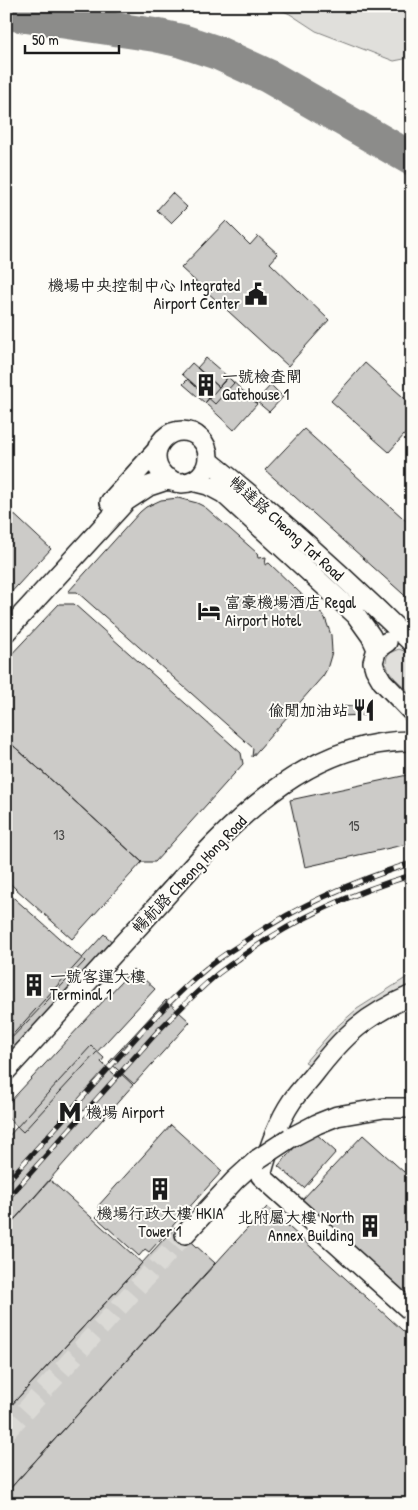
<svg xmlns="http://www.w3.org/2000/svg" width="418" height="1510" viewBox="0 0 418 1510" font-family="'Patrick Hand','LXGW WenKai TC',sans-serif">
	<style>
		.green { fill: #e0dfdb; stroke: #7e7e7c }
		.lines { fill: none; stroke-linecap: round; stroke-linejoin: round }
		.taxiway { stroke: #8c8c8a; stroke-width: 34 }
		.building { fill: #cccbc8; stroke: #1c1c1c }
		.minor-tunnel { stroke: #dbdad6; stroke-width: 19; stroke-dasharray: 19 9; stroke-linecap: butt }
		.minor-casing { stroke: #1c1c1c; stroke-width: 22 }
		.minor { stroke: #fdfcf7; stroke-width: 19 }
		.rail-casing { stroke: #1c1c1c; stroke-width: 5.5 }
		.rail { stroke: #fdfcf7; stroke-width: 4; stroke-dasharray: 11; stroke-linecap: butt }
		.minor-bridge-casing { stroke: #1c1c1c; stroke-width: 22; stroke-linecap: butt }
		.minor-bridge { stroke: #fdfcf7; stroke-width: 19 }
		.labels { text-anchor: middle; stroke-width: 4; stroke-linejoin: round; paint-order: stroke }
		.number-label { font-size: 14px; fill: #484847 }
		.poi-label { font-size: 16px; fill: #1c1c1c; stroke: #fdfcf7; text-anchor: start }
		.street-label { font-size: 16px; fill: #1c1c1c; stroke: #fdfcf7 }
	</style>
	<rect width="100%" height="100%" fill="#fdfcf7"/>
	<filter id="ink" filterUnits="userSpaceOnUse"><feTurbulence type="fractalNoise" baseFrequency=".02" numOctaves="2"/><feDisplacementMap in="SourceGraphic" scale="10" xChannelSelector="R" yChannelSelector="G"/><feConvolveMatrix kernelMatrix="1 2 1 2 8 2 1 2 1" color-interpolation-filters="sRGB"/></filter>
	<g filter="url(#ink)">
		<path class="green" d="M272 6H412V56L409 58 394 61 316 31 290 14Z
			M399 649 406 652 412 658V694C402 684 378 669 389 653Z
			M412 974V983L363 1010 325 1045 311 1065 305 1062 333 1030 357 1009Z"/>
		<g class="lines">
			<path class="taxiway" d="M6 13 155 35 182 41 218 53 268 76 412 159"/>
		</g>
		<path class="building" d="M172 193 187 207 171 223 157 210Z
			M226 221 250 245 258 236 278 254 270 263 329 320 288 366 181 268Z
			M206 358 228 377 219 387 197 368Z
			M192 363 219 387 228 377 234 383 215 404 182 374Z
			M365 363 412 405V426L389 452 331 401Z
			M228 377 257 404 234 430 205 403Z
			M188 379 209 398 205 403 183 384Z
			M271 385 283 397 269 412 256 401Z
			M304 429 412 526V602L265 470Z
			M178 498 197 503 205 507 257 553 258 558 266 557 265 565 269 563 319 611 325 618 331 635 332 652 327 669 323 676 252 757 253 748 244 740 77 592H68L140 512 146 507 161 500Z
			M6 507 51 549 6 598Z
			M59 604H74L241 753 243 764 155 862H142L6 739V660Z
			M369 705V715L338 716 337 707Z
			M6 739 142 862 72 939 6 880Z
			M412 774V843L305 867 290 800Z
			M6 891 85 961 6 1044Z
			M104 934 122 951 6 1078V1042Z
			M133 969 155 989 23 1132 6 1116V1106Z
			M166 1000 190 1022 134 1084 109 1062Z
			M91 1046 104 1058 101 1062 115 1075 118 1071 133 1085 6 1229V1139Z
			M171 1125 222 1171 149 1252 145 1249 139 1256 96 1217 102 1211 98 1206Z
			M311 1129 336 1152 304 1188 278 1166Z
			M363 1135 404 1172 412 1163V1304L301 1201Z
			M50 1180 142 1263 6 1411V1229Z
			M267 1207 412 1339V1504H6V1493Z
			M175 1227 215 1263 6 1493V1411Z"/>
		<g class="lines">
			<path class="minor-tunnel" d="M6 1432 185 1234"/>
			<defs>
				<path id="minor" d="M156 457a26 26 0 1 1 52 0a26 26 0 1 1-52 0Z
					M208 460C279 517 347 579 412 643
					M192 481 208 485 223 493 356 615 371 636 377 649
					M110 502 157 450
					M6 632 126 501 149 486 170 479
					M387 642 377 649 373 662 375 669 382 681 412 712
					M412 995C366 1015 344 1035 314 1074 307 1083 299 1091 292 1101 277 1123 268 1150 261 1176L412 1312
					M6 1071C51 1022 95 974 139 926 212 846 292 740 412 741
					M290 1138 317 1124 337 1116 384 1108H412
					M185 1234 235 1180 258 1159"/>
			</defs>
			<use href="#minor" class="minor-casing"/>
			<use href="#minor" class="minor"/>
			<defs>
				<path id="rail" d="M6 1183 149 1023C168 1004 186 985 207 968 216 960 227 953 238 946 291 909 350 882 412 863
					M6 1200 159 1030C177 1012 194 994 214 977 222 970 232 964 241 957 293 920 351 893 412 875"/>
			</defs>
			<use href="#rail" class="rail-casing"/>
			<use href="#rail" class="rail"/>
			<defs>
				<path id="minor-bridge" d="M258 1159 290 1138"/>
			</defs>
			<use href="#minor-bridge" class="minor-bridge-casing"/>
			<use href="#minor-bridge" class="minor-bridge"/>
		</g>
	</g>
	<defs>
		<symbol id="civic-bare" viewBox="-9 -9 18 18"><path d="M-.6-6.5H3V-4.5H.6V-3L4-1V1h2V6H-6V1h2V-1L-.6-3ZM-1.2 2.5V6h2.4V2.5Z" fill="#1c1c1c" stroke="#fdfcf7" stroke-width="2.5" paint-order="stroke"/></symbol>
		<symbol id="building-bare" viewBox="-9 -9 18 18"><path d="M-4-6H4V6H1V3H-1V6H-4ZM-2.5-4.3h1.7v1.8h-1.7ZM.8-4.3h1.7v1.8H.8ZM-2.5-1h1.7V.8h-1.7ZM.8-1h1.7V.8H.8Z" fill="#1c1c1c" stroke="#fdfcf7" stroke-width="2.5" paint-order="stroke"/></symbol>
		<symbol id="hotel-bare" viewBox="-9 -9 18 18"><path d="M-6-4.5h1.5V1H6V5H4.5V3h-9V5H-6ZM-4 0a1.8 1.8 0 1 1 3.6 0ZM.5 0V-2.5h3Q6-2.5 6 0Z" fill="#1c1c1c" stroke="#fdfcf7" stroke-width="2.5" paint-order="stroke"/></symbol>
		<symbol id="restaurant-bare" viewBox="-9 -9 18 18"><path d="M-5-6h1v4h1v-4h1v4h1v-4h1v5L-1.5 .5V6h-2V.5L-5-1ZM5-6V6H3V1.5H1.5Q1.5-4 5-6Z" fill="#1c1c1c" stroke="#fdfcf7" stroke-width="2.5" paint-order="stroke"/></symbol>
		<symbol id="metro-bare" viewBox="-9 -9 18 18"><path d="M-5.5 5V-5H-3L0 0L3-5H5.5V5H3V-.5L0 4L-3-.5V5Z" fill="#1c1c1c" stroke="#fdfcf7" stroke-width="2.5" paint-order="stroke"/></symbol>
	</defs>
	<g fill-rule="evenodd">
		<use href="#civic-bare" x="240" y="278" width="32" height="32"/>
		<use href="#building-bare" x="190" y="369" width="32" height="32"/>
		<use href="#hotel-bare" x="193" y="595" width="32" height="32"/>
		<use href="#restaurant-bare" x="348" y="694" width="32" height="32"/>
		<use href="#building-bare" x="18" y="969" width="32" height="32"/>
		<use href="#metro-bare" x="54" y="1096" width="32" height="32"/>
		<use href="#building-bare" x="144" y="1173" width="32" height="32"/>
		<use href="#building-bare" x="354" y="1210" width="32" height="32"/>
	</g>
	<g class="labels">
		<g class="number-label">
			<text x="354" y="831">15</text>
			<text x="59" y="840">13</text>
		</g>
		<g class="poi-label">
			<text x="240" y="291" text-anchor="end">機場中央控制中心 Integrated<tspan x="240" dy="18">Airport Center</tspan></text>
			<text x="222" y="382">一號檢查閘<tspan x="222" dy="18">Gatehouse 1</tspan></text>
			<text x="225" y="608">富豪機場酒店 Regal<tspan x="225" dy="18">Airport Hotel</tspan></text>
			<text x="348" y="716" text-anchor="end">偷閒加油站</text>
			<text x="50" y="982">一號客運大樓<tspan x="50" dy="18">Terminal 1</tspan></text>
			<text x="86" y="1118">機場 Airport</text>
			<text x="160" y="1219" text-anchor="middle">機場行政大樓 HKIA<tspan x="160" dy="18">Tower 1</tspan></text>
			<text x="354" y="1223" text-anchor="end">北附屬大樓 North<tspan x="354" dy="18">Annex Building</tspan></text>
		</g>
		<g class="street-label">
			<text transform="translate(287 528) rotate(42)" y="6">暢達路 Cheong Tat Road</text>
			<text transform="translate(189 874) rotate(-46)" y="6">暢航路 Cheong Hong Road</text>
		</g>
	</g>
	<rect width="418" height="1510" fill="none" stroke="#fdfcf7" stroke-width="25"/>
	<rect x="12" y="12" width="393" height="1485" fill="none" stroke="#1c1c1c" stroke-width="2" filter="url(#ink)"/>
	<path d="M25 45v8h94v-8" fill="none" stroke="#1c1c1c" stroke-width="2.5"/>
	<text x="32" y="45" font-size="15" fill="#1c1c1c" stroke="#fdfcf7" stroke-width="4" paint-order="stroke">50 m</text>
</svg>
